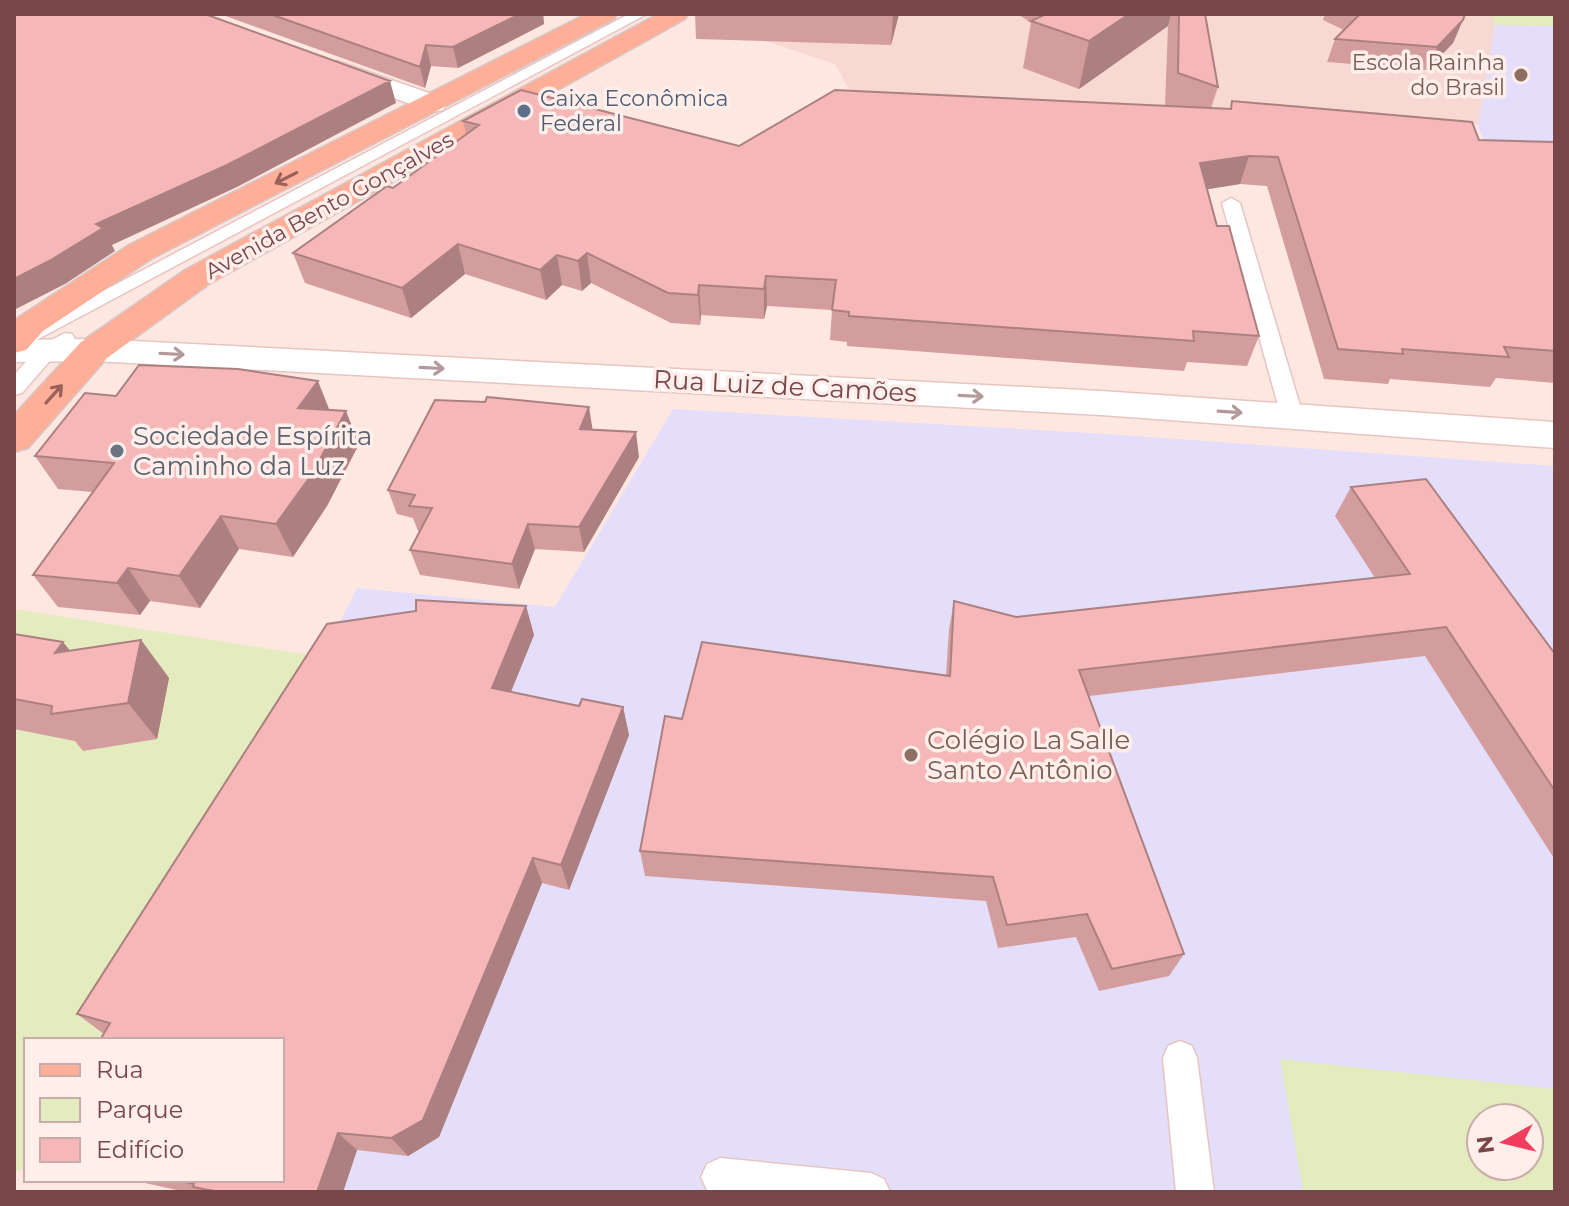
<svg xmlns="http://www.w3.org/2000/svg" width="1569" height="1206" viewBox="0 0 1569 1206" font-family="Montserrat,sans-serif">
	<style>
		.residential { fill: #f8d8d2 }
		.education { fill: #e4defa; fill-rule: evenodd }
		.green { fill: #e4ecbf; fill-rule: evenodd }
		.lines { fill: none; stroke-linecap: round; stroke-linejoin: round }
		.service-casing { stroke: #e8c4c1; stroke-width: 3 }
		.tertiary-casing { stroke: #e8c4c1; stroke-width: 3 }
		.primary-casing { stroke: #d6c8c8; stroke-width: 3 }
		.service { fill: #fff; fill-rule: evenodd }
		.tertiary { fill: #fff; fill-rule: evenodd }
		.primary { fill: #ffae97; fill-rule: evenodd }
		.wall { fill: #d39d9d }
		.shaded-wall { fill: #ac8080 }
		.building { fill: #f5b7b7; stroke: #ac8080; stroke-width: 2 }
		.oneway { stroke: #99605c }
		.oneway2 { stroke: #b4999b }
		.education-dot { fill: #8d6e63; stroke: #ffeee9; stroke-width: 3 }
		.service-dot { fill: #5c6f8a; stroke: #ffeee9; stroke-width: 3 }
		.worship-dot { fill: #6b7280; stroke: #ffeee9; stroke-width: 3 }
		.labels { text-anchor: middle; stroke-width: 7; stroke-linejoin: round; paint-order: stroke }
		.far-education-label { font-size: 22px; fill: #785e54; stroke: #ffeee9; text-anchor: end }
		.far-service-label { font-size: 22px; fill: #4e5e75; stroke: #ffeee9; text-anchor: start }
		.far-street-label { font-size: 22px; fill: #774649; stroke: #ffeee9 }
		.street-label { font-size: 26px; fill: #774649; stroke: #ffeee9 }
		.worship-label { font-size: 26px; fill: #5b616d; stroke: #ffeee9; text-anchor: start }
		.education-label { font-size: 26px; fill: #785e54; stroke: #ffeee9; text-anchor: start }
	</style>
	<rect width="100%" height="100%" fill="#fee7e1"/>
	<path class="residential" d="M726 14H1492L1495 25 1478 124 1230 116 854 98 835 64 710 23Z"/>
	<path class="education" d="M1495 25 1555 26V165L1494 162 1480 132 1478 124Z
		M673 409 1107 434 1555 466V1192H330L282 1040H99L322 657 357 588 555 607ZM1481 1118H1529V1166H1481Z"/>
	<path class="green" d="M1492 14H1555V26L1495 25Z
		M14 609 322 657 212 853 99 1040H26V1161L20 1171H14Z
		M1280 1059 1555 1089V1192H1303ZM1529 1118V1166H1481V1118Z"/>
	<g class="lines">
		<defs>
			<path id="service" d="M629 14H647L14 352V338Z
				M1231 198 1240 203 1303 416 1300 421H1284L1281 416 1222 203Z
				M65 333 72 334 75 339 54 356 22 393 14 395V375L40 346Z
				M1180 1041 1192 1046 1197 1058 1214 1192H1176L1163 1058 1168 1046Z
				M720 1158 871 1173 884 1179 890 1192H711L707 1190 701 1177 707 1164Z"/>
			<path id="tertiary" d="M337 61 443 98 447 104 443 110 433 112 328 75 324 69 328 63Z
				M94 339 1101 391 1555 422V448L1101 415 94 361 14 362V340Z"/>
			<path id="primary" d="M586 14H617L614 19 151 259 43 331 26 350 14 353V321L19 317 129 245Z
				M658 14H688L685 19 209 284 107 358 28 448 14 452V415L81 342 185 270Z"/>
		</defs>
		<use href="#service" class="service-casing"/>
		<use href="#tertiary" class="tertiary-casing"/>
		<use href="#primary" class="primary-casing"/>
		<use href="#service" class="service"/>
		<use href="#tertiary" class="tertiary"/>
		<use href="#primary" class="primary"/>
	</g>
	<path class="wall" d="M220 14H543L544 24 458 68 431 66 425 88Z
		M695 14H899L891 45 696 39Z
		M1018 14H1205L1218 87 1211 108 1230 109 1232 101 1479 140 1555 142V383L1496 378 1490 387 1390 379 1388 384 1324 379 1267 186 1240 184 1207 189 1217 226 1259 336 1247 366 1187 362 1184 371 847 346V342L830 340 832 310 767 306 764 319 701 315 700 325 671 323 591 283 582 291 562 285 546 300 465 274 411 318 305 283 293 253 393 188 466 135 463 121 739 146 1165 106 1168 26 1079 89 1023 68 1031 23Z
		M1325 14H1465L1453 43 1427 70 1327 62 1335 39 1344 30 1323 20Z
		M485 402 593 430 639 457 584 552 535 549 519 589 420 575 410 550 420 531H418L413 518 397 514 388 490Z
		M329 410 359 444 327 506 293 557 239 549 200 608 150 601 140 615 58 607 33 575 92 492 58 489 35 456Z
		M1351 487 1555 654V860L1425 656 1089 696 1184 954 1169 976 1099 991 1076 937 998 948 986 901 645 876 640 851 682 719 946 675 949 630 954 601 1016 617 1375 578 1335 516Z
		M526 606 534 635 511 692 579 706 623 707 629 735 569 890 542 883 439 1137 408 1156 357 1150 343 1192H186L131 1180H282V1040L104 1034 77 1014Z
		M14 634 70 651 141 640 169 678 157 739 83 751 75 741 14 729Z"/>
	<path class="shaded-wall" d="M520 14H543L544 24 458 68 453 47Z
		M893 14H899L891 45Z
		M1129 14H1171L1168 26 1079 89 1089 41Z
		M1463 20 1453 43 1427 70 1437 47Z
		M426 45 431 66 425 88 420 67Z
		M390 81 396 103 237 187 112 245 115 251 65 284 14 310V279L96 224Z
		M1249 156 1240 184 1191 192 1200 163Z
		M458 244 465 274 411 318 402 288Z
		M587 253 591 283 582 291 578 261Z
		M557 255 562 285 546 300 540 270Z
		M766 276 767 306 764 319V289Z
		M699 285 701 315 700 325 698 295Z
		M318 381 331 414 298 408Z
		M589 407 593 432 580 429Z
		M346 411 359 444 327 506 293 557 276 524Z
		M636 432 639 457 584 552 579 527Z
		M221 516 239 549 200 608 179 576Z
		M528 524 535 549 519 589 512 564Z
		M128 568 150 601 140 615 117 583Z
		M526 606 534 635 501 716 492 688Z
		M141 640 169 678 157 739 128 703Z
		M63 642 94 680 55 653Z
		M623 707 629 735 569 890 561 865Z
		M533 858 542 883 439 1137 408 1156 391 1138Z
		M338 1133 357 1150 343 1192H317Z"/>
	<path class="building" d="M14 14H205L390 81 227 165 96 224 103 228 51 260 14 279Z
		M270 14H520L453 47 426 45 420 67Z
		M1046 14H1129L1089 41 1031 21Z
		M1179 14H1205L1218 87 1178 73Z
		M1360 14H1465L1463 20 1437 47 1335 39Z
		M521 90 739 146 835 90 1231 109 1232 101 1472 122 1479 140 1555 142V351L1504 347 1509 357 1402 349 1403 354 1338 349 1278 157 1249 156 1200 163 1217 226H1229L1259 336 1193 331 1194 341 849 316V312L832 310 836 280 766 276 764 289 699 285 698 295 668 293 587 253 578 261 557 255 540 270 458 244 402 288 293 253 387 186 393 188 479 125 463 121Z
		M139 365 238 369 318 381 298 408 346 411 312 474 276 524 221 516 179 576 128 568 117 583 33 575 114 463 35 456 85 393 116 396Z
		M487 397 589 407 580 429 636 432 579 527 528 524 512 564 410 550 432 508 409 506 415 495 388 490 435 400 485 402Z
		M1426 479 1555 654V791L1446 627 1079 670 1184 954 1112 969 1087 914 1007 925 993 877 640 851 665 716 682 719 702 642 950 676 954 601 1016 617 1410 574 1351 487Z
		M416 600 526 606 492 688 579 706 582 699 623 707 561 865 533 858 423 1120 391 1138 338 1133 317 1192H219L193 1187 194 1184 176 1180H282V1040H100L110 1023 77 1014 327 624 416 611Z
		M14 634 63 642 55 653 141 640 128 703 51 714 52 706 14 699Z"/>
	<defs><path id="oneway-shaft" d="M-6 0H5M1.5-3L5.5 0L1.5 3" fill="none" stroke-width="1.6" stroke-linecap="round" stroke-linejoin="round" transform="scale(2)"/></defs>
	<g class="oneway">
		<use href="#oneway-shaft" transform="translate(286 178) rotate(153)"/>
		<use href="#oneway-shaft" transform="translate(54 394) rotate(-48)"/>
	</g>
	<g class="oneway2">
		<use href="#oneway-shaft" transform="translate(172 354) rotate(3)"/>
		<use href="#oneway-shaft" transform="translate(432 368) rotate(3)"/>
		<use href="#oneway-shaft" transform="translate(971 396) rotate(3)"/>
		<use href="#oneway-shaft" transform="translate(1230 412) rotate(4)"/>
	</g>
	<g class="education-dot">
		<circle cx="1521" cy="75" r="8"/>
		<circle cx="911" cy="755" r="8"/>
	</g>
	<circle class="service-dot" cx="524" cy="111" r="8"/>
	<circle class="worship-dot" cx="117" cy="451" r="8"/>
	<g class="labels">
		<g class="far-education-label">
			<text x="1505" y="70">Escola Rainha<tspan x="1505" dy="25">do Brasil</tspan></text>
		</g>
		<g class="far-service-label">
			<text x="540" y="106">Caixa Econômica<tspan x="540" dy="25">Federal</tspan></text>
		</g>
		<g class="far-street-label">
			<text transform="translate(329 205) rotate(-29)" y="8">Avenida Bento Gonçalves</text>
		</g>
		<g class="street-label">
			<text transform="translate(785 386) rotate(3)" y="9">Rua Luiz de Camões</text>
		</g>
		<g class="worship-label">
			<text x="133" y="445">Sociedade Espírita<tspan x="133" dy="30">Caminho da Luz</tspan></text>
		</g>
		<g class="education-label">
			<text x="927" y="749">Colégio La Salle<tspan x="927" dy="30">Santo Antônio</tspan></text>
		</g>
	</g>
	<rect width="1569" height="1206" fill="none" stroke="#774649" stroke-width="32"/>
	<rect x="24" y="1038" width="260" height="144" fill="#ffeee9" stroke="#c9aba9" stroke-width="2"/>
	<rect x="40" y="1064" width="40" height="12" fill="#ffae97" stroke="#c9aba9" stroke-width="2"/>
	<text x="96" y="1078" font-size="24" fill="#774649">Rua</text>
	<rect x="40" y="1098" width="40" height="24" fill="#e4ecbf" stroke="#c9aba9" stroke-width="2"/>
	<text x="96" y="1118" font-size="24" fill="#774649">Parque</text>
	<rect x="40" y="1138" width="40" height="24" fill="#f5b7b7" stroke="#c9aba9" stroke-width="2"/>
	<text x="96" y="1158" font-size="24" fill="#774649">Edifício</text>
	<g transform="translate(1505 1142) rotate(262)"><circle r="38" fill="#ffeee9" stroke="#c9aba9" stroke-width="2"/>
	<path d="M0-6L14 30L0 20L-14 30Z" fill="#f13d5e"/>
	<text y="-12" font-size="22" font-weight="bold" text-anchor="middle" fill="#774649">N</text>
	</g>
</svg>
